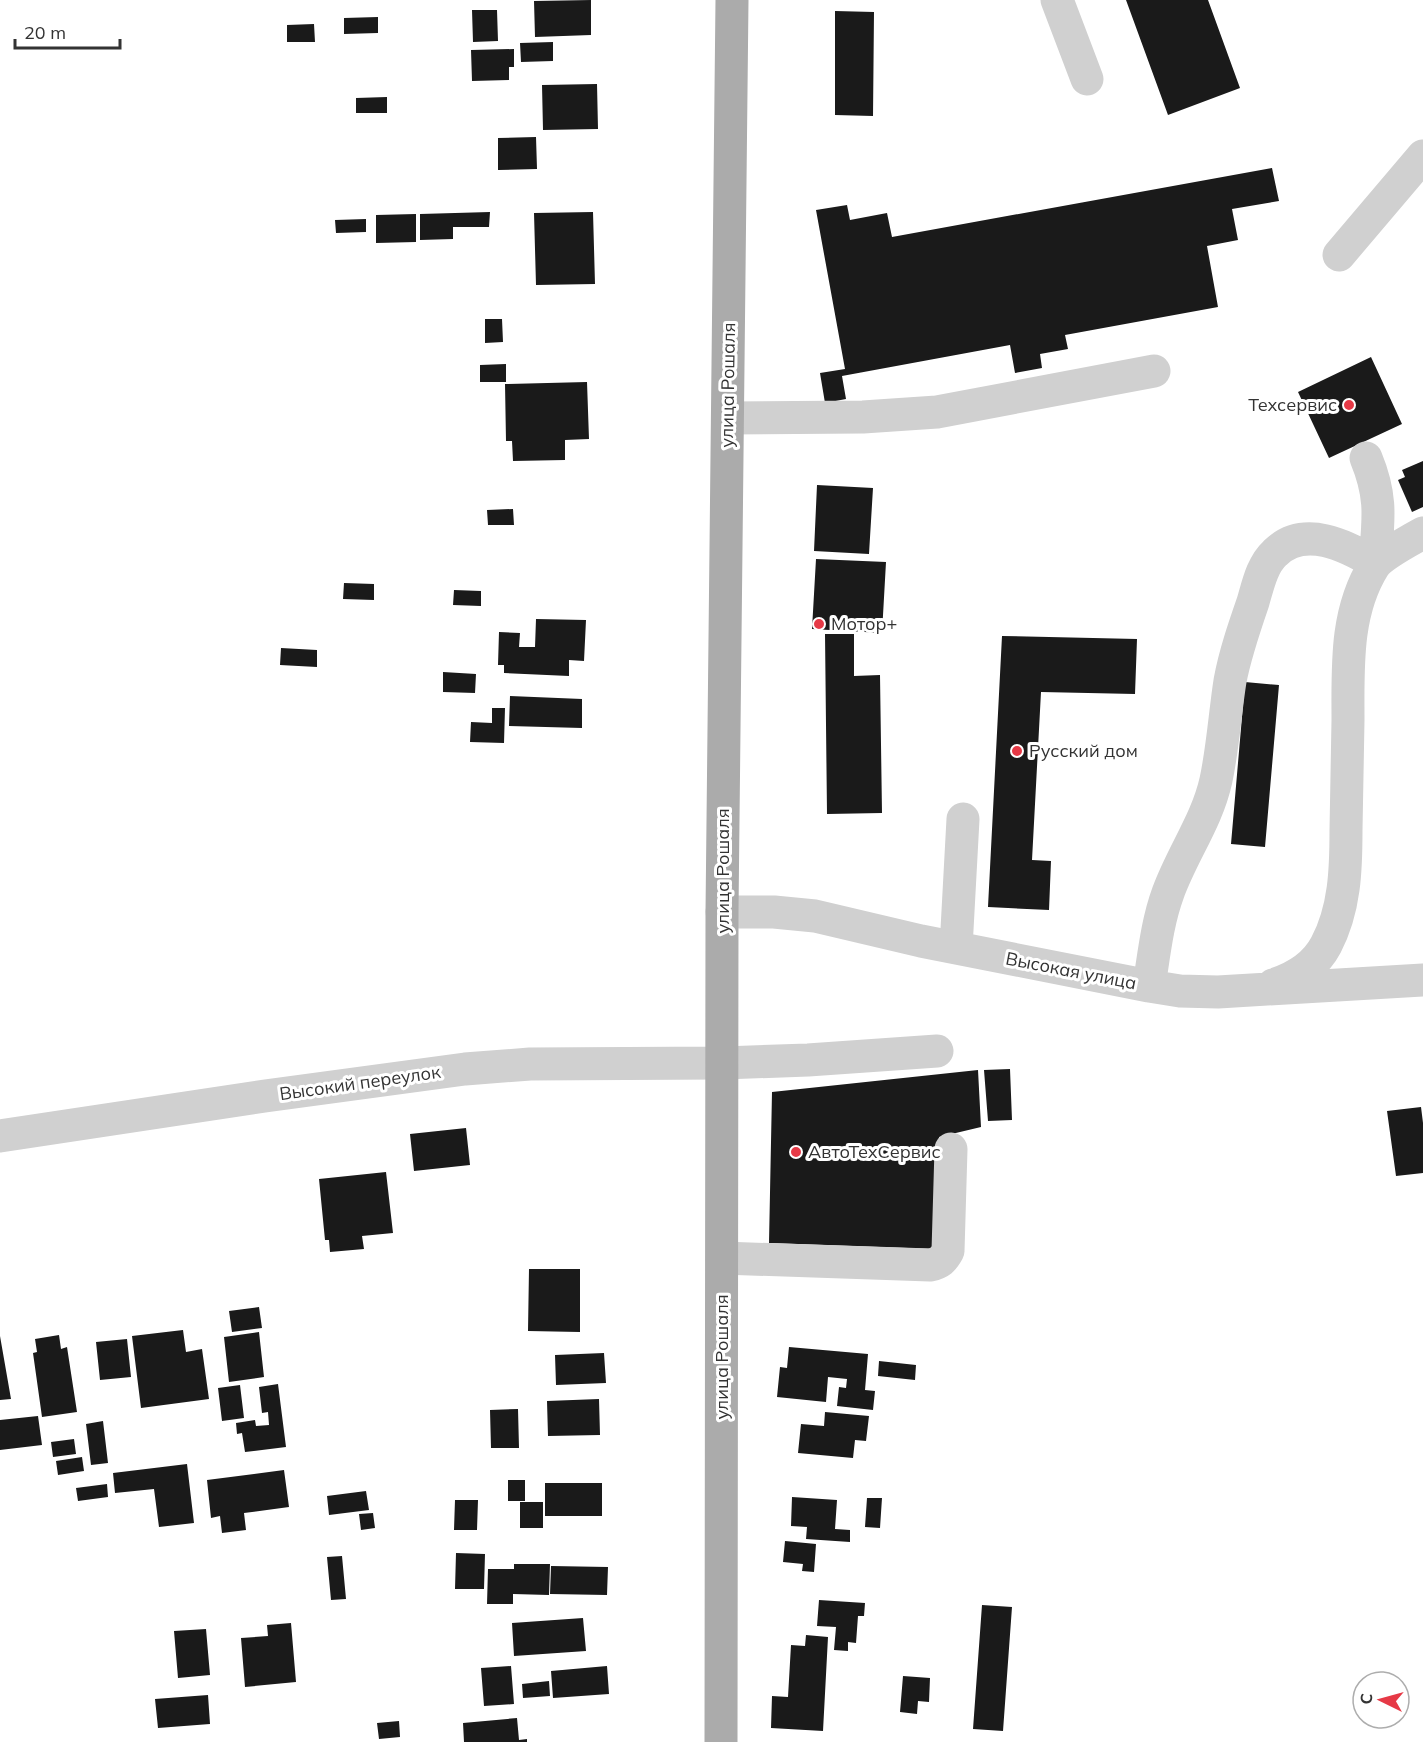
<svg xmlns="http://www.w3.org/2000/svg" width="1423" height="1742" viewBox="0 0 1423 1742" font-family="Mulish,sans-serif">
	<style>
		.building { fill: #1a1a1a }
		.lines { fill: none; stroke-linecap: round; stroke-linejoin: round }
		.minor { stroke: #d0d0d0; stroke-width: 33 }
		.major { stroke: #ababab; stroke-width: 33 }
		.poi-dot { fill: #e63946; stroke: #fff; stroke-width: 2 }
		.labels { text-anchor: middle; stroke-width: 6; stroke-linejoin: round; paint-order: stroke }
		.street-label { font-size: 18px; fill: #333; stroke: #fff }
		.poi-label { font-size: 18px; fill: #333; stroke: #fff; text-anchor: start }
	</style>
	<rect width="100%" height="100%" fill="#fff"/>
	<path class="building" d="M591 0V35L535 37 534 1Z
		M1126 0H1208L1240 88 1168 115Z
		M472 10H497L498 41 473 42Z
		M835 11 874 12 873 116 835 115Z
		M378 17V33L344 34V18Z
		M314 24 315 42H287V25Z
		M553 42V61L521 62 520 43Z
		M514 49V67H509V80L472 81 471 50Z
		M597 84 598 129 543 130 542 85Z
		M387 97V113H356V98Z
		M536 137 537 169 498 170V138Z
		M1272 168 1279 201 1232 209 1238 240 1207 246 1218 307 1065 335 1068 349 1040 354 1042 368 1015 373 1010 345 842 376 846 399 825 403 820 373 845 369 816 210 847 205 850 220 887 213 892 237Z
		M490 212 489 227H453V239L420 240V214Z
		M593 212 595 284 536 285 534 213Z
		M416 214V242L376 243V215Z
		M366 219V232L336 233 335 220Z
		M485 319H502L503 342 485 343Z
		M1371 357 1402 424 1329 458 1298 392Z
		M506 364V382H480V365Z
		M587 382 589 439 565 440V460L513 461 512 441H506L505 384Z
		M1423 461V507L1412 512 1398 480 1405 477 1402 470Z
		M817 485 873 488 869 554 814 551Z
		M513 509 514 525H488L487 510Z
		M816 559 886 562 882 633 812 629Z
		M344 583 374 584V600L343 599Z
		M454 590 481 591V606L453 605Z
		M536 619 586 620 584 661 569 660V676L504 673V665H498L499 632 520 633 519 647H535Z
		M825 634H854V676L880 675 882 813 827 814Z
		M1002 636 1137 639 1135 694 1041 692 1032 860 1051 861 1049 910 988 907Z
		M281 648 317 650V667L280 665Z
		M443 672 476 674 475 693 443 692Z
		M1245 682 1279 685 1265 847 1231 844Z
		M510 696 582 699V728L509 726Z
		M492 708H505L504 743 470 742 471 722 492 723Z
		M1010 1069 1012 1120 988 1121 984 1070Z
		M978 1070 981 1127 939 1137 936 1249 769 1243 772 1092Z
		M1421 1107 1423 1123V1173L1396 1176 1387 1111Z
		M466 1128 470 1165 414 1171 410 1134Z
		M386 1172 393 1233 362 1236 364 1249 330 1252 329 1240H325L319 1179Z
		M529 1269H580V1332L528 1331Z
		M259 1307 262 1328 232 1332 229 1311Z
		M183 1330 186 1352 202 1349 209 1399 141 1408 132 1336Z
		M259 1332 264 1377 229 1382 224 1337Z
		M59 1335 61 1349 67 1347 77 1412 42 1417 33 1353 37 1352 35 1339Z
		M0 1336 11 1399 0 1400Z
		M127 1339 131 1377 100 1380 96 1342Z
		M789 1347 868 1354 865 1390 875 1391 873 1410 837 1406 839 1387 846 1388 847 1379 828 1377 826 1402 777 1397 780 1367 787 1368Z
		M604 1353 606 1383 556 1385 555 1355Z
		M879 1361 916 1365 915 1380 878 1376Z
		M278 1384 286 1447 245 1452 242 1433 237 1434 236 1423 255 1420 256 1426 269 1425 268 1412 262 1413 259 1387Z
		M240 1385 244 1418 222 1421 218 1388Z
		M599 1399 600 1435 548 1436 547 1401Z
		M518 1409 519 1448H491L490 1410Z
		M825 1412 869 1416 866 1441 855 1440 853 1458 798 1453 801 1424 824 1426Z
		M38 1416 42 1445 0 1450V1420Z
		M103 1421 108 1463 91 1465 86 1424Z
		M74 1439 76 1454 53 1457 51 1442Z
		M82 1457 84 1471 58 1475 56 1461Z
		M187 1464 194 1523 159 1527 154 1489 115 1493 113 1473Z
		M284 1470 289 1507 244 1513 246 1530 222 1533 220 1516 211 1518 207 1480Z
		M508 1480H525V1501H508Z
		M545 1483H602V1516H545Z
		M107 1484 108 1497 78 1501 76 1488Z
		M366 1491 369 1510 329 1515 327 1496Z
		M792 1497 837 1500 835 1529 850 1530V1542L806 1539 807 1527 791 1526Z
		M867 1498H882L880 1528 865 1527Z
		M455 1500H478L477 1530H454Z
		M520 1502H543V1528H520Z
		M373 1513 375 1528 361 1530 359 1514Z
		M785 1541 816 1544 814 1572 802 1571 803 1564 783 1562Z
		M456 1553 485 1554 484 1589H455Z
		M342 1556 346 1599 331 1600 327 1557Z
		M514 1564H550L549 1595 513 1594V1604H487L488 1569H514Z
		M551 1566 608 1567 607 1595 550 1594Z
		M819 1600 865 1603 864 1616H858L856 1643 848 1642V1651L834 1650 836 1627 817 1626Z
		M982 1605 1012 1607 1003 1731 973 1729Z
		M583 1618 586 1651 514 1656 512 1623Z
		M291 1623 296 1682 245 1687 241 1638 268 1636 267 1625Z
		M206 1629 210 1675 178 1678 174 1631Z
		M806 1635 828 1637 823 1731 771 1728 772 1696 788 1697 791 1645 805 1646Z
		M511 1666 514 1704 484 1706 481 1668Z
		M607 1666 609 1694 553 1698 551 1671Z
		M903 1676 930 1678 929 1702 918 1701 917 1714 900 1712Z
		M549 1681 550 1696 523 1698 522 1684Z
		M208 1695 210 1724 158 1728 155 1699Z
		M517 1718 519 1740 527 1739V1742H464L463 1723Z
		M399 1721 400 1737 379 1739 377 1723Z"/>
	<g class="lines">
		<path class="minor" d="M1057 0 1087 79
			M1339 255 1423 156
			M728 418 863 417 937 412 1154 371
			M722 912H774L815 916 921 941 1149 986 1180 991 1218 992 1423 980
			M956 948 963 819
			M1273 985C1295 978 1315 966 1326 945 1345 909 1346 869 1346 830 1347 793 1347 757 1348 720 1348 668 1345 612 1374 566 1381 556 1412 539 1423 533
			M1149 986C1154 955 1157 923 1168 893 1182 854 1207 821 1216 780 1223 747 1225 713 1230 681 1235 654 1244 628 1253 602 1258 585 1262 565 1275 553 1304 524 1347 546 1375 563 1378 521 1383 499 1366 458
			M0 1136 265 1096 465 1069 530 1064 723 1063 808 1060 937 1051
			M722 1258 930 1265C940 1263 943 1260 948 1251L951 1149"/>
		<path class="major" d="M721 1742 722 912 732 0"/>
	</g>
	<g class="poi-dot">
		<circle cx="1349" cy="405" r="6"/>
		<circle cx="819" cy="624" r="6"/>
		<circle cx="1017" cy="751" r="6"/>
		<circle cx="796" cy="1152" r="6"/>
	</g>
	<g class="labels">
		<g class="street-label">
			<text transform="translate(728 385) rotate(-89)" y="6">улица Рошаля</text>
			<text transform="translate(723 871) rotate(-90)" y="6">улица Рошаля</text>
			<text transform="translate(1071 971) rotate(11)" y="6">Высокая улица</text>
			<text transform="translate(360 1083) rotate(-8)" y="6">Высокий переулок</text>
			<text transform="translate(722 1357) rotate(-90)" y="6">улица Рошаля</text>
		</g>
		<g class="poi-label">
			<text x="1337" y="411" text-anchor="end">Техсервис</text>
			<text x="831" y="630">Мотор+</text>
			<text x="1029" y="757">Русский дом</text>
			<text x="808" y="1158">АвтоТехСервис</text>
		</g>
	</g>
	<g transform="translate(1381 1700) rotate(275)"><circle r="28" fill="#ffffff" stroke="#adadad" stroke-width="1.5"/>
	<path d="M0-4.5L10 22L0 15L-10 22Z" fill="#e63946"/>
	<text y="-9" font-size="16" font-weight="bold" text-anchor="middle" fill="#333333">С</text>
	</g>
	<path d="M15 39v9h105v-9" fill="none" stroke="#333333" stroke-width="3"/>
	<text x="24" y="39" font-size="18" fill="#333333" stroke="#ffffff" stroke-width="4.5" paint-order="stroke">20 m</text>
</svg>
